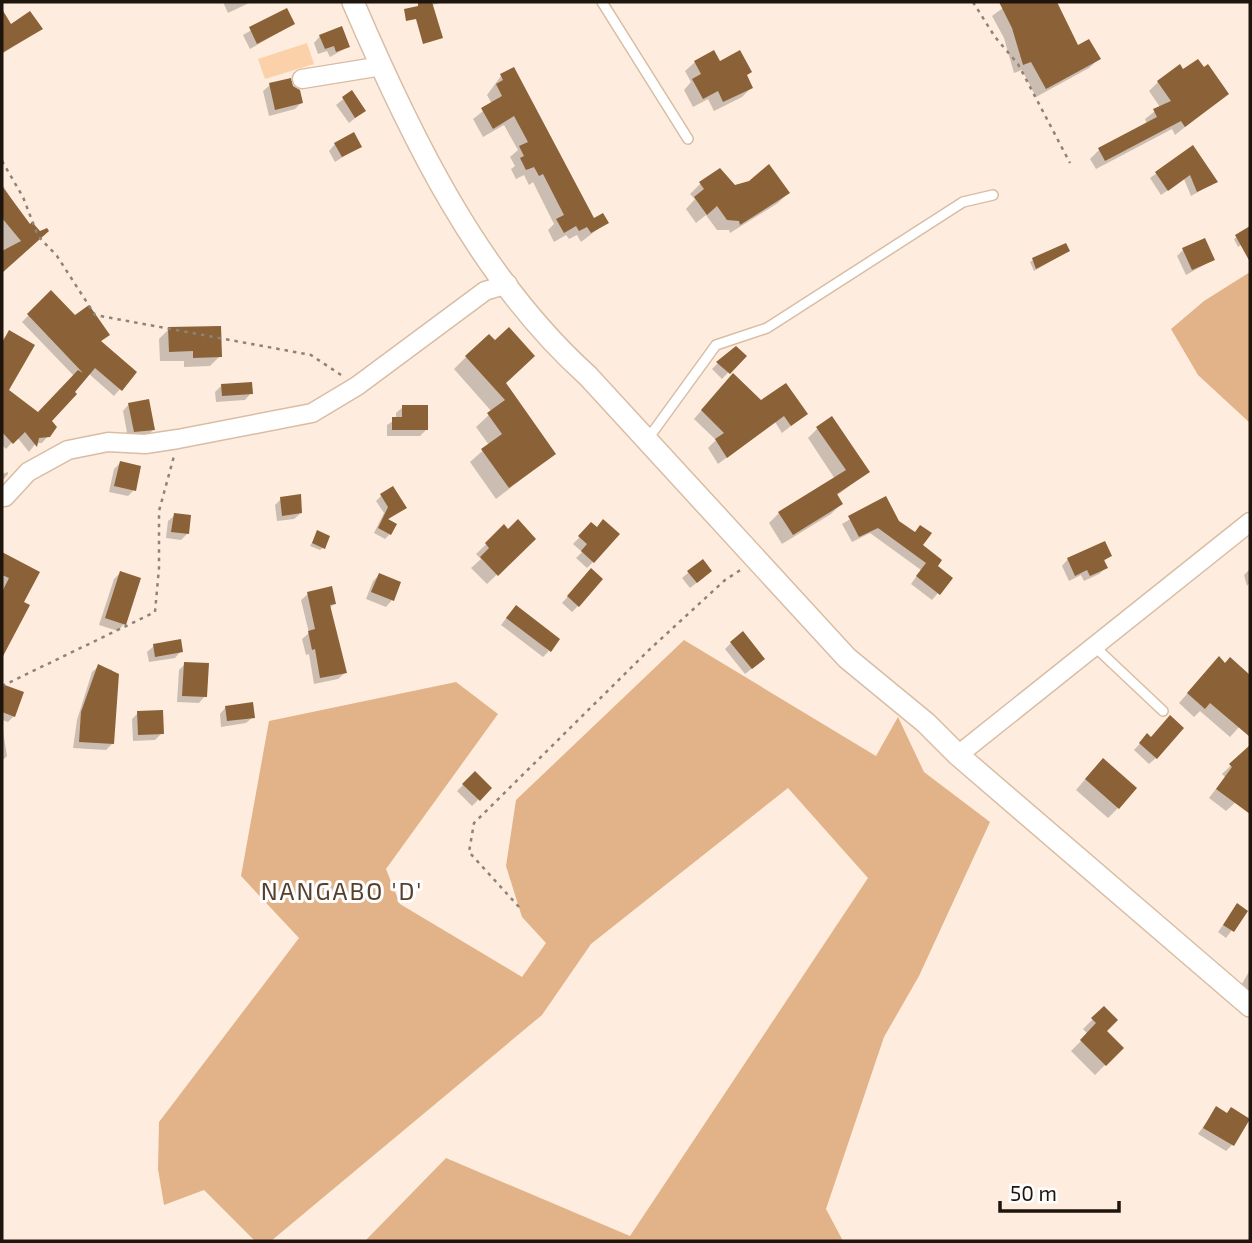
<svg xmlns="http://www.w3.org/2000/svg" width="1252" height="1243" viewBox="0 0 1252 1243" font-family="'Exo 2',sans-serif">
	<style>
		.green { fill: #fbd1aa }
		.forest { fill: #e2b388 }
		.shadow { fill: #0003 }
		.building { fill: #8b6138 }
		.lines { fill: none; stroke-linecap: round; stroke-linejoin: round }
		.service-casing { stroke: #d8bda5; stroke-width: 12 }
		.minor-casing { stroke: #d8bda5; stroke-width: 21 }
		.tertiary-casing { stroke: #d8bda5; stroke-width: 24 }
		.path { stroke: #8f8276; stroke-width: 2.5; stroke-dasharray: 3.5 5; stroke-linecap: butt }
		.service { stroke: #fff; stroke-width: 9 }
		.minor { stroke: #fff; stroke-width: 18 }
		.tertiary { stroke: #fff; stroke-width: 21 }
		.labels { text-anchor: middle; stroke-width: 6; stroke-linejoin: round; paint-order: stroke }
		.quarter-label { font-size: 24px; letter-spacing: 2px; fill: #56402b; stroke: #fefefe }
	</style>
	<rect width="100%" height="100%" fill="#feedde"/>
	<path class="green" d="M307 43 314 64 265 79 258 59Z"/>
	<path class="forest" d="M1250 272V423L1198 375 1171 329 1204 301Z
		M684 640 876 756 898 717 924 772 990 822 919 976 884 1037 826 1209 843 1241H365L446 1158 630 1236 868 878 788 788 591 944 542 1015 271 1241H255L204 1190 164 1205 158 1169 159 1122 299 938 241 876 269 721 456 682 498 714 386 869 400 904 522 977 546 943 522 917 506 866 516 800Z"/>
	<path class="shadow" d="M223 2H251L228 13Z
		M427 2H446L427 6Z
		M1011 2H1055L1078 47 1099 59 1089 68 1036 97 1022 70 1014 73 1004 38 992 16Z
		M286 10 293 24 250 49 243 35Z
		M8 23 10 27 40 29 2 54V27Z
		M320 36 348 47 330 57 327 51 318 54 314 43Z
		M695 62 719 63 746 76 751 88 742 97 714 111 708 99 693 107 684 90 691 82 685 71Z
		M1183 71 1227 94 1175 135 1172 129 1096 169 1090 159 1100 149 1147 124 1145 119 1160 107 1149 91 1158 82Z
		M501 76 593 220 606 223 581 242 577 235 569 239 566 235 554 242 548 230 554 224 533 182 529 185 524 175 516 179 511 169 515 166 510 157 518 150 504 125 483 137 473 119 492 104 487 95Z
		M270 85 301 103 295 109 269 116 263 91Z
		M352 92 364 111 349 123 336 105Z
		M335 144 360 146 335 162 329 151Z
		M1192 147 1216 182 1191 196 1184 179 1161 195 1150 178Z
		M2 184 29 227 4 270 2 267Z
		M700 184 734 187 788 193 778 203 730 233 729 230H717L706 215 696 223 686 209 695 199 690 194Z
		M1250 228V239L1238 247 1234 239Z
		M1183 250 1213 260 1186 275 1177 256Z
		M1065 253 1034 271 1030 262 1033 260Z
		M51 292 75 317 108 335 100 342 120 389 114 396 88 373 49 421 48 436 42 443H36L29 452 17 437 6 449 2 445 3 339 10 332 6 390 38 414 74 376 22 322Z
		M169 329 220 356 210 366 184 367V361H160L159 339Z
		M744 356 722 379 712 369 718 363Z
		M466 357 504 383 554 454 496 499 470 462 489 445 476 427 492 412 454 369Z
		M725 383 761 403 806 414 782 433 775 422 718 464 708 448 716 440 694 419Z
		M221 386 251 393 245 400 216 402 215 392Z
		M129 404 153 430 147 436 128 438 123 411Z
		M403 407 427 429 420 436H387V425L396 419V413Z
		M818 428 868 472 836 496 841 504 831 514 782 544 769 523 779 513 835 479 808 438Z
		M120 463 134 490 128 496 109 492 114 469Z
		M8 472V474L2 481V474Z
		M381 496 404 508 386 521 390 534 385 539 374 533 384 513 376 501Z
		M886 498 898 522 914 534 935 566 951 578 932 600 911 584 921 570 870 533 852 542 842 524Z
		M281 499 301 513 294 519 277 521 275 505Z
		M175 515 187 534 181 540 166 538 168 521Z
		M591 525 596 529 593 562 587 568 576 558 582 552 573 544Z
		M504 527 508 532 534 539 487 584 471 568 481 559 476 554Z
		M318 532 323 548 320 550 310 546Z
		M1110 556 1103 562 1106 568 1099 574 1084 581 1081 575 1069 581 1062 566 1068 559Z
		M10 558 22 603 27 606 2 655V566Z
		M1250 569V582L1247 586 1244 575Z
		M689 572 704 577 690 588 682 578Z
		M120 573 124 624 118 631 99 625 114 579Z
		M379 575 392 600 386 607 366 599 373 581Z
		M585 577 578 606 572 612 562 603Z
		M308 594 335 603 329 609 345 673 338 679 314 684 309 654 306 655 302 639 309 633 301 600Z
		M510 613 549 651 543 657 501 625Z
		M731 643 756 665 745 674 725 649Z
		M154 646 181 651 175 658 149 662 147 652Z
		M1230 660 1250 680V715L1230 737 1200 711 1194 717 1179 703 1210 668 1225 665Z
		M185 664 205 696 199 703 177 702 179 670Z
		M99 666 112 670 113 743 106 750 73 748 77 720 92 672Z
		M2 686 22 693 14 716 8 722 2 720Z
		M226 707 253 717 246 723 221 727 220 714Z
		M138 713 162 733 155 740 133 741 132 719Z
		M2 725 7 756 2 761Z
		M1147 736 1156 758 1149 764 1134 750Z
		M1250 747V789L1226 811 1209 798 1225 777 1222 774Z
		M1093 770 1118 808 1108 818 1076 790Z
		M475 773 490 788 472 806 457 791Z
		M1237 905 1246 911 1226 938 1218 932Z
		M1250 970V996L1239 989Z
		M1104 1008 1105 1031 1122 1048 1095 1075 1071 1051 1088 1034 1083 1029Z
		M1216 1109 1232 1145 1226 1151 1198 1134Z"/>
	<path class="building" d="M418 2H432L443 38 423 44 416 19 406 21 404 9 418 6Z
		M999 2H1057L1078 45 1089 39 1101 59 1046 89 1031 62 1023 65 1012 28Z
		M287 8 295 24 257 44 249 27Z
		M2 9 11 24 30 11 43 29 2 53Z
		M342 26 350 47 336 52 334 46 325 49 319 35Z
		M714 50 720 61 740 50 752 72 747 75 753 88 723 102 718 91 703 99 692 79 701 74 694 61Z
		M1198 59 1204 67 1208 64 1229 94 1185 127 1181 121 1105 161 1098 148 1157 117 1153 109 1171 101 1157 81 1180 64 1183 69Z
		M514 67 594 218 603 213 609 223 591 233 587 227 579 231 576 226 564 233 556 219 564 215 543 174 539 176 534 167 526 170 520 158 524 156 519 146 528 142 514 116 493 129 481 108 502 96 496 84 503 80 500 74Z
		M291 78 293 86 300 90 303 103 275 110 269 83Z
		M352 90 366 111 355 118 342 97Z
		M354 132 362 147 342 157 334 143Z
		M1193 145 1218 182 1197 192 1190 175 1168 191 1155 172Z
		M769 164 790 193 740 225 739 221 727 220 717 206 707 215 694 197 704 189 699 182 720 168 735 185 749 181Z
		M2 186 30 224 32 222 40 231 47 228 49 231 2 273V251L21 241 2 218Z
		M1250 226V262L1235 235Z
		M1205 238 1215 260 1192 270 1182 248Z
		M1066 243 1070 251 1036 269 1032 258Z
		M51 290 75 315 89 305 110 335 101 341 137 372 122 391 95 368 75 392 77 394 52 421 57 427 50 437 39 438 37 447 25 432 13 444 2 432V343L9 330 35 345 9 390 38 412 78 370 83 373 27 314Z
		M221 326 222 357 193 358V351L169 352 168 327Z
		M509 327 535 356 506 383 556 454 509 488 481 449 502 434 487 413 505 400 465 356 489 334 495 340Z
		M736 346 747 356 730 374 716 362Z
		M733 373 761 400 786 383 808 414 791 426 784 416 727 458 715 439 724 433 701 410Z
		M252 382 253 394 222 396 221 384Z
		M149 399 155 430 134 432 128 403Z
		M402 405H428V430H392V417H402Z
		M832 416 870 472 837 494 843 504 793 535 778 512 846 470 816 427Z
		M120 461 141 466 136 491 114 486Z
		M393 486 407 508 388 519 397 524 391 535 378 528 388 507 380 494Z
		M301 494 302 513 282 516 280 497Z
		M886 496 899 521 915 532 920 525 932 533 923 545 942 560 938 566 953 578 940 595 916 576 926 563 878 528 859 537 848 516Z
		M174 513 191 515 189 534 171 532Z
		M518 519 536 539 498 576 480 557 489 548 485 543 504 524 508 529Z
		M603 519 620 534 594 563 581 551 587 544 578 536 591 522 597 527Z
		M317 530 330 536 325 549 312 543Z
		M1105 541 1112 556 1104 560 1108 568 1090 576 1087 570 1075 576 1067 558Z
		M2 552 40 572 24 602 30 605 2 658V592L9 578 2 575Z
		M703 559 712 571 697 583 687 571Z
		M591 568 603 579 579 607 567 596Z
		M120 571 141 578 126 625 105 618Z
		M379 573 401 582 394 601 371 592Z
		M332 586 336 604 330 605 347 673 320 678 315 649 312 650 308 631 315 629 307 592Z
		M516 605 560 639 551 652 506 618Z
		M743 631 765 659 752 669 730 642Z
		M181 639 183 652 155 657 153 644Z
		M1219 656 1225 663 1230 657 1250 675V737L1210 703 1205 709 1187 693Z
		M184 662 209 663 207 697 182 696Z
		M98 664 119 674 114 744 79 742 81 712Z
		M2 684 24 692 15 717 2 712Z
		M253 702 255 718 227 721 225 706Z
		M163 710 164 734 138 735 137 711Z
		M1170 715 1184 728 1157 759 1139 743 1147 733 1151 737Z
		M1250 745V814L1216 789 1232 767 1229 764Z
		M1103 758 1137 788 1119 809 1085 779Z
		M475 771 492 788 480 801 462 784Z
		M1237 903 1248 911 1234 932 1223 925Z
		M1104 1006 1118 1020 1107 1031 1124 1048 1106 1066 1080 1040 1096 1023 1091 1018Z
		M1216 1106 1227 1113 1231 1107 1250 1119 1234 1146 1203 1128Z"/>
	<g class="lines">
		<defs>
			<path id="service" d="M602 2 688 139
				M647 440 716 345 767 328 963 202 993 195
				M1093 645 1163 711"/>
			<path id="minor" d="M302 79 382 66
				M2 497H5L28 472 68 450 108 442 145 444 178 439 312 413 357 386 485 291 508 284
				M958 755 1250 522"/>
			<path id="tertiary" d="M353 2C410 135 478 277 588 376L847 658 926 723 958 755 1250 1006"/>
		</defs>
		<use href="#service" class="service-casing"/>
		<use href="#minor" class="minor-casing"/>
		<use href="#tertiary" class="tertiary-casing"/>
		<path class="path" d="M973 2 995 37 1018 64 1070 163
			M2 161 23 197 38 236 57 256 95 315 311 355 341 375
			M2 686 155 612 159 568V511L174 456
			M519 907 469 852 474 823 650 649 725 580 742 569"/>
		<use href="#service" class="service"/>
		<use href="#minor" class="minor"/>
		<use href="#tertiary" class="tertiary"/>
	</g>
	<g class="labels">
		<g class="quarter-label">
			<text x="342" y="900">NANGABO 'D'</text>
		</g>
	</g>
	<rect width="1252" height="1243" fill="none" stroke="#1e150c" stroke-width="7"/>
	<path d="M1000 1201v10h119v-10" fill="none" stroke="#1e150c" stroke-width="3.5"/>
	<text x="1010" y="1201" font-size="21" fill="#1e150c" stroke="#fefefe" stroke-width="5" paint-order="stroke">50 m</text>
</svg>
